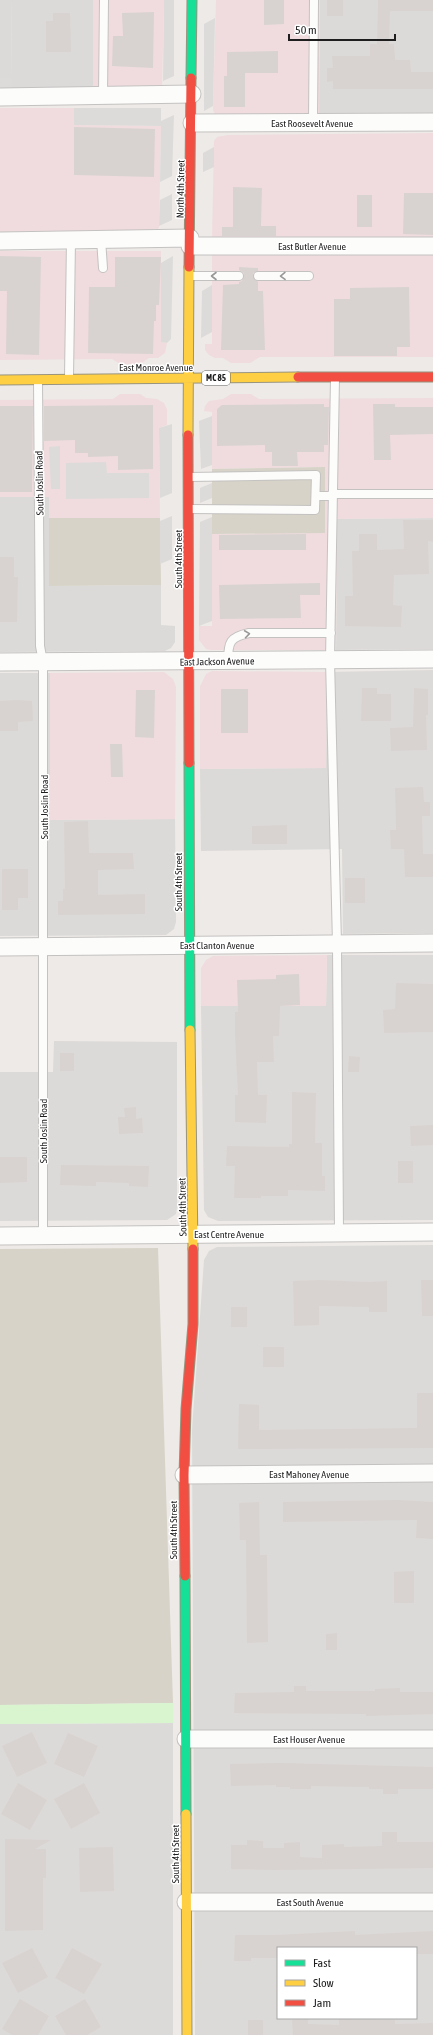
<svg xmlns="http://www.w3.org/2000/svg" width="433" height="2035" viewBox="0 0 433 2035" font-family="'Asap Condensed',sans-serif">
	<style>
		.residential { fill: #dcdad8; fill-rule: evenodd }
		.commercial { fill: #f0dcde }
		.religious { fill: #dbdad8 }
		.construction { fill: #d7d3c8 }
		.park { fill: #d8f5d0 }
		.parking { fill: #dddbda }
		.building { fill: #d8d3d1 }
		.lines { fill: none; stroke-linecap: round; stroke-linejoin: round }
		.lane-casing { stroke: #c4c2c1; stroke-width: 10 }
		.street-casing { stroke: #c4c2c1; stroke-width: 19 }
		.fast-casing { stroke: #98947e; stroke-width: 11 }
		.slow-casing { stroke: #98947e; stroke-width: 11 }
		.jam-casing { stroke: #98947e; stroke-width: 11 }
		.lane { stroke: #fcfcfb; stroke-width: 8 }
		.street { stroke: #fcfcfb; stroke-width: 17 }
		.fast { stroke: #16e098; stroke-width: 9 }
		.slow { stroke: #ffcf43; stroke-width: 9 }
		.jam { stroke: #f24e42; stroke-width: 9 }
		.oneway { stroke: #989898 }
		.labels { text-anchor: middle; stroke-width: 3; stroke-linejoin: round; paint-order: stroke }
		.shield { fill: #fff; stroke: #626262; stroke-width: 1 }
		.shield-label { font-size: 9px; font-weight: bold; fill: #1e1e1e }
		.street-label { font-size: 10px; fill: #1e1e1e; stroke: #fff }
	</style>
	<rect width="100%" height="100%" fill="#edeae7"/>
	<path class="residential" d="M11 0H93V88H12Z
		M320 0H433V117L319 118Z
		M433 518V649L336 650 337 519Z
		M433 670V933L343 934 342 849 201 851 200 769 326 768 327 672Z
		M0 673H50V820L175 819 176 922 174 929 166 935 0 936Z
		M327 955H433V1220L218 1221 208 1217 204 1210 201 1006H326Z
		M54 1041 177 1042V1207L176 1214 167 1220 0 1221V1072H53Z
		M433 1245V2035H195L192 1430 204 1260 209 1251 217 1247ZM278 1948H416V2018H278Z
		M173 1723V2035H0V1724Z"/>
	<path class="commercial" d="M93 0H164L162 87 93 88Z
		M216 0H320L319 118 218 117 215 114 213 110Z
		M0 108H74V125L161 126 159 228 156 230 0 232Z
		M433 133V240L212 239 214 141 217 137 228 135Z
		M0 251H161V342L167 343 165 353 158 358H149L140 364H120L112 359 0 360Z
		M433 253V357H260L250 363H231L223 358H215L209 355 205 350V344H212V254Z
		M120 394H140L146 398 157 399 164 403 167 409V425L159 428 160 518H49V497H0V400L113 399Z
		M231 394H251L259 399 433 398V518L337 519 336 650H211L206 649 199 640V626H212V534L325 532V467L212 469V412L204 411 205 406 209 401 223 399Z
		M212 671 327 672 326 768 200 769V686L206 674Z
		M164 672 173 679 176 687 175 819 50 820V673Z
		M327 955 326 1006H201V968L206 960 213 956Z"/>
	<path class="religious" d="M0 0H11L12 78H0Z
		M0 497H49V586L161 585V625L175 626V642L171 648 165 651 0 652Z"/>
	<path class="construction" d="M325 467V533L212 534V469Z
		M49 518H160L161 585 49 586Z
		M158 1248 173 1703 0 1705V1249Z"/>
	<path class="park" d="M173 1703V1723L0 1724V1705Z"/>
	<path class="parking" d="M164 0H174V76L163 81Z
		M215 18 213 106 204 111V24Z
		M0 78H12V88H0Z
		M74 108H161V121L174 115 172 176 160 182 161 126 74 125Z
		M214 147V167L203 172V153Z
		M172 194V220L159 226 160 200Z
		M173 256 171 339 167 343 161 342V263Z
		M212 285V332L201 338 202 291Z
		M212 416V465L201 469 199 421Z
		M172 424V493L160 498 159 428Z
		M60 446V489H51L49 447Z
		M106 462 107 473H149V498L66 499V463Z
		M212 483V498L200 503V488Z
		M172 516V559L160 564V521Z
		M212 517V621L199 626 200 522Z"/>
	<path class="building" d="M264 0H284V24L264 25Z
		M327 0H343V16H327Z
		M378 0H433V11H390L389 44H394L395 60H410L411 72H433V89H333V81L327 82V68H333L332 56H370V44H377Z
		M154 12 153 68 112 66 113 36H123L122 13Z
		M53 13H70L71 52H46V21H53Z
		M278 51V73H245V107H224V76H227V52Z
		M74 127 155 129 154 177 74 175Z
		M233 187 262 188 261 226H276V236H222V227H233Z
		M404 193H433V235L403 234Z
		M357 195H372V227H357Z
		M0 256 41 257 39 355 6 354 7 291H0Z
		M115 257H161L159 305H156V321H154L153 354 88 353 89 287H115Z
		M239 267 258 268V271L253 273V276L258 282V291H263L265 350H221L223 285 239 284V282L242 281 244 276V273L239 270Z
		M409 287 410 347H397V356H334V299H350V288Z
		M324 404V407H329L328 445H324V452H297L298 466H272V452H265V445L217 446V409L222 405Z
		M373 404H395V407H433V434L390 435 391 460H374Z
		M153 405V469L118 470V456L88 457V453H75V440L44 441V406Z
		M0 406H33L32 492H0Z
		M403 520H433V542L428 541 429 574 394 575 393 605 402 606 401 627 345 626V596H353L352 551H359V534H377V550L404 549Z
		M306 534V550H219V535Z
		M0 557H14V577H18L17 622H0Z
		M320 583V595H300L301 618 220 619 219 585Z
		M362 688H377V694H391V721H361Z
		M414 688 428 689V715H426L427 750 391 751 390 728 413 727Z
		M221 689H248V733H221Z
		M136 690H155L154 738 135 737Z
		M17 700 32 701 33 721 18 722V731H0V701Z
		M110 744H122L123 777H111Z
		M423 787 424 802H430V816H422L423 854H433V877H405L404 849H391L390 830H396L395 788Z
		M88 821 89 853H133L134 869 98 870V895L145 894V914L58 915V901H63V889H65L64 822Z
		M287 825V844H252V826Z
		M2 869H28V898H18V910H2Z
		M345 878H365V903H345Z
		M299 974 300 1005 280 1006 279 1036H273L274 1062H257L258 1095H267L266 1123 235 1122V1095H238L235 1035V1012H238L237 980 276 979V975Z
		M396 983 433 984V1032L384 1033 383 1010 395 1009Z
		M60 1053H74V1071H60Z
		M349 1056 360 1057 359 1072H348Z
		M292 1092 316 1093 315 1143H322V1176H325V1191L288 1190V1196H261V1198H234L235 1166H226L227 1146 289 1147V1144H292Z
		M136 1107V1119L142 1118 143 1133 119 1134 118 1117H125L124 1108Z
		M433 1125V1145L411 1146 410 1126Z
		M0 1157H27V1182L0 1183Z
		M398 1161H413V1183H398Z
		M61 1165 149 1166 148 1187 129 1186V1183L96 1182V1186L60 1185Z
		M318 1280 369 1282 387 1281V1312H369V1307L319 1306V1325L294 1326 293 1281Z
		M421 1280H433V1316H422Z
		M231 1307H247V1327H231Z
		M263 1347H284V1367H263Z
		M417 1393H433V1448L238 1449 239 1404 259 1405V1430L417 1428Z
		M398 1500 433 1502V1539L416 1538 417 1520 283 1522V1502Z
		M259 1502 260 1555H267L268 1642 247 1643 246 1540H240L239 1503Z
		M414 1571V1603H394V1572Z
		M337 1633V1650H326V1634Z
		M294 1686H306V1691H375V1689L400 1688V1692H433V1714L366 1716V1714L234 1713 235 1693 294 1692Z
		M32 1732 47 1763 17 1777 2 1746Z
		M68 1733 98 1746 84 1777 54 1764Z
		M280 1763 433 1767V1789H398V1794H383V1789H369V1787L311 1786V1789H290V1787H276V1785L231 1786 230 1764Z
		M18 1783 47 1800 30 1830 1 1814Z
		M84 1783 100 1813 71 1829 54 1799Z
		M382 1832H397V1842H433V1868L277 1870 231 1869V1845H247V1840L263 1841V1848H284V1843L300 1842V1857L322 1858V1845L344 1844V1847L382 1846Z
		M5 1839 51 1840 35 1849H46V1878H43V1930L5 1931Z
		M113 1847 114 1891 80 1892 79 1848Z
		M355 1931V1935L433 1931V1954H416V1948H278V1958H251V1961H234L235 1935H276Z
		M32 1948 48 1977 18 1993 2 1963Z
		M72 1948 102 1964 84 1994 55 1978Z
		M20 1999 49 2016 38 2035H12L2 2029Z
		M85 1999 101 2027 87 2035H66L55 2016Z
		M308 2019V2024L339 2025V2019L395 2020V2024L433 2023V2035H293L292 2020Z
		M248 2020H263V2035H248Z"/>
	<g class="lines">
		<defs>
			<path id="lane" d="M103 95 104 0
				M313 123 314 0
				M101 239 103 268
				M190 276H239
				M258 276H309
				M69 377 71 240
				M335 378 330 660 337 944 339 1233
				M38 380 40 646 43 662V1235
				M332 494H433
				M316 496H332
				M189 509 315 510 316 475 189 477
				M228 661C228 642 230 637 249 633H331"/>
			<path id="street" d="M0 97 192 94
				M192 123 433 122
				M0 241 190 238
				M190 246H433
				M0 662 433 659
				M0 947 433 943
				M0 1236 433 1232
				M184 1475 433 1473
				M186 1739H433
				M186 1902H433"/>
			<path id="fast" d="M191 78 192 0
				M189 763 190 1030
				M185 1576 186 1814"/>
			<path id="slow" d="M0 380 298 377
				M188 435 189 267
				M190 1030 193 1249
				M186 1814 187 2035"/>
			<path id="jam" d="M189 267 191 78
				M298 377H433
				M188 435 189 763
				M185 1576 184 1475 186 1409 193 1324V1249"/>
		</defs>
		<use href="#lane" class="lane-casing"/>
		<use href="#street" class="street-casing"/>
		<use href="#fast" class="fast-casing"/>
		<use href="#slow" class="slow-casing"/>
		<use href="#jam" class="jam-casing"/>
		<use href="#lane" class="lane"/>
		<use href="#street" class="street"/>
		<use href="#fast" class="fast"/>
		<use href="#slow" class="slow"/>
		<use href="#jam" class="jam"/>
	</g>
	<defs><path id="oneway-chevron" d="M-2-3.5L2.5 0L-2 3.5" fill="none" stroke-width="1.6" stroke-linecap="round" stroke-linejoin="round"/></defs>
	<g class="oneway">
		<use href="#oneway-chevron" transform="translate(214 276) rotate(180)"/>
		<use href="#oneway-chevron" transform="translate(283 276) rotate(179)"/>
		<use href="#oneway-chevron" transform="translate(247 634) rotate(-8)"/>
	</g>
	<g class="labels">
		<rect class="shield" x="202" y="371" width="28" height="14" rx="3"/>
		<g class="shield-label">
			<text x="216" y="381">MC 85</text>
		</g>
		<g class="street-label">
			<text x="312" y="127">East Roosevelt Avenue</text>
			<text transform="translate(180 189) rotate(-89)" y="4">North 4th Street</text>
			<text x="312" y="250">East Butler Avenue</text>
			<text x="156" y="371">East Monroe Avenue</text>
			<text transform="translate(39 483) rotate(-91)" y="4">South Joslin Road</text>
			<text transform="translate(178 559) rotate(-90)" y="4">South 4th Street</text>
			<text transform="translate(217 661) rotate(-1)" y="4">East Jackson Avenue</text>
			<text transform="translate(44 807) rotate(-90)" y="4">South Joslin Road</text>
			<text transform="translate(178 882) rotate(-90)" y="4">South 4th Street</text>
			<text x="217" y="949">East Clanton Avenue</text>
			<text transform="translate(43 1131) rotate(-90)" y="4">South Joslin Road</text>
			<text transform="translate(182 1207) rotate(-91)" y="4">South 4th Street</text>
			<text x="229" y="1238">East Centre Avenue</text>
			<text x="309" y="1478">East Mahoney Avenue</text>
			<text transform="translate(173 1530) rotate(-90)" y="4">South 4th Street</text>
			<text x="309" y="1743">East Houser Avenue</text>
			<text transform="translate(175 1854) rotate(-90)" y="4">South 4th Street</text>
			<text x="310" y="1906">East South Avenue</text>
		</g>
	</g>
	<rect x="277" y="1947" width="140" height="72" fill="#ffffff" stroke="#a5a5a5"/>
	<rect x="285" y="1960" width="20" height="6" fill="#16e098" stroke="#a5a5a5"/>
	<text x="313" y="1967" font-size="12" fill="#1e1e1e">Fast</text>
	<rect x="285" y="1980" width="20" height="6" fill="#ffcf43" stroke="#a5a5a5"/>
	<text x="313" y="1987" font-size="12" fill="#1e1e1e">Slow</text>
	<rect x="285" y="2000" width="20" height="6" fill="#f24e42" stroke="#a5a5a5"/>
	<text x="313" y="2007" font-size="12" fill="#1e1e1e">Jam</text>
	<path d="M289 34v6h106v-6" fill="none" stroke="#1e1e1e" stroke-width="2"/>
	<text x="295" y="34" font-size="12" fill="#1e1e1e" stroke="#ffffff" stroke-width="3" paint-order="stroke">50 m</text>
</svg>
